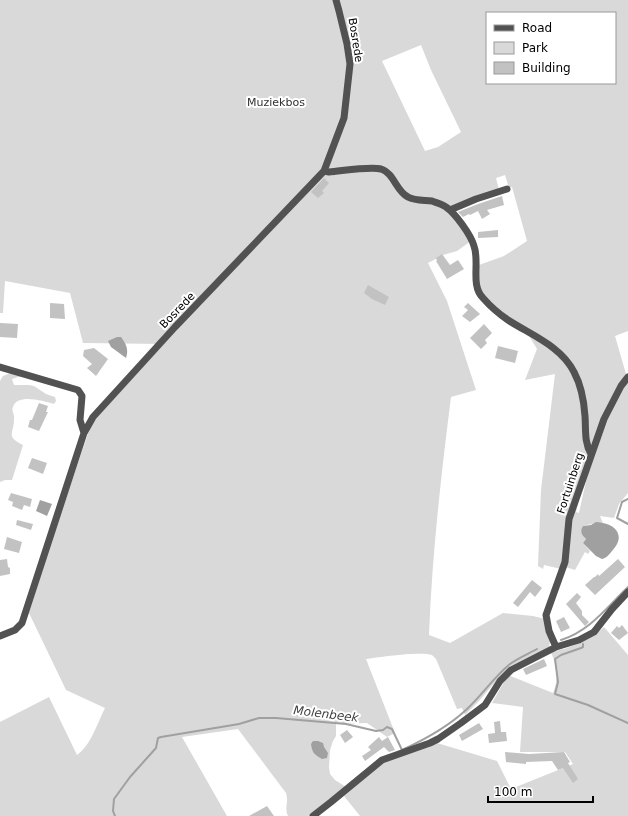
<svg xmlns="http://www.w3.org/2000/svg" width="628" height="816" viewBox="0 0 628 816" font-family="'DejaVu Sans',sans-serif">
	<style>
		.green { fill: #d9d9d9; fill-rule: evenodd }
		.water { fill: #a0a0a0 }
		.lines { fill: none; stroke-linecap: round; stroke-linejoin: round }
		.stream { stroke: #a0a0a0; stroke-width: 2 }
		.building { fill: #c2c2c2 }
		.minor { stroke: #525252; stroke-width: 7 }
		.labels { text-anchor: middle; stroke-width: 4; stroke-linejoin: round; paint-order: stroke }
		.street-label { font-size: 11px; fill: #000; stroke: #fff }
		.park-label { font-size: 11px; fill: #303030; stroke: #fff }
		.water-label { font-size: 12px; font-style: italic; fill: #414141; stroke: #fff }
	</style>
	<rect width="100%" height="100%" fill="#fff"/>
	<path class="green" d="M0 0H628V331L615 336 626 374C621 384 614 393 609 403 593 437 585 476 576 512L579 513C589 469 599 416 628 380V493L619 504 614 518 600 516 603 523C596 522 590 525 583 526 581 531 581 535 586 539L583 543 590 551 588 554 585 552 575 570 562 566 561 569 544 565 543 569 538 566 541 490 555 374 525 380 537 349 528 334C558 352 576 363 582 401 584 413 582 426 584 438L587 437C586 416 586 393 578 374 563 340 519 328 493 306 488 301 481 296 479 289 477 282 479 272 479 265L504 256 527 241 512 187 509 188 505 175 496 178 499 190 451 208C438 201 423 200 410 194L408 198C415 199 423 200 430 202 449 208 462 225 471 241L457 251 443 255 428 263 447 301 476 390 451 397C441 476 432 555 429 635L450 643 503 613 533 616 545 619 550 641 549 648 547 650 511 666 502 674 479 701 465 715 462 708 457 709 436 659C435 658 433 656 432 655 421 651 379 657 366 659L395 733 387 737 367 723 336 724V736L333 741 330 750 329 767 330 774 335 780 346 787 308 816H288C284 808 289 802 286 793L238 729 182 737 227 816H0V722L49 697 77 755C91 745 97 724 105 708L66 690 29 613 52 539 91 425 99 414 164 344 83 343 70 293 5 281 3 313H0ZM487 13H615V83H487ZM421 45 431 70 461 132 438 147 425 151 382 61Z
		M13 372 21 376 12 379 14 385H29L34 386 46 394 55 397 56 401 54 404C44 401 17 393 13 407 11 411 15 415 14 419 14 434 5 436 23 445L12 480H5L0 482V381L3 376Z
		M604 627 628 655V816H360L344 796 376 768 388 760 437 743 497 761 511 789 573 764 565 752H520L523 707 492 703 508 675 553 693C559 678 557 667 551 652 570 648 590 641 604 627Z"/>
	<path class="water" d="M117 337H121C126 344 129 349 126 358L111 347 108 341Z
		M40 500 52 504 47 516 36 511Z
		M596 522C615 523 627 535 612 551 609 555 606 558 602 559L596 556 583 543 586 539C581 535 580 531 583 526L591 525Z
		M313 741H318L323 743 324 747 328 753 327 758 322 759C315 755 312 753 311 744Z"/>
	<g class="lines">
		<path class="stream" d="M628 499 622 502 617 518 628 524
			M561 640C590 631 607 607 628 587
			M583 644V647L581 648 561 655 555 659 558 682 555 694 588 705 628 723
			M115 816 113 811 114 799 130 777 156 748 158 738 161 737 239 724 259 718H276L346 724 376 731 383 730 387 727 392 729 402 750C426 739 448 727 467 709 482 695 494 677 510 664 518 658 528 654 537 649"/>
	</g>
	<path class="building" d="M324 178 329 183 322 191 324 193 318 198 311 192Z
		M502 196 504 205 487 210 490 214 482 219 478 211 470 215 469 214 463 217 458 212 478 204Z
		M498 230V237L478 238V232Z
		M442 254 450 265 458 260 464 269 447 279 436 261H437L436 258Z
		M368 285 389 297 385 305 372 299 364 293Z
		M50 303 64 304 65 319 50 318Z
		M468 303 480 314 470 322 462 316 468 310 464 307Z
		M0 323 18 324 17 338 0 337Z
		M484 324 492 333 485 340 487 343 481 349 470 338Z
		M498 346 518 351 515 363 495 358Z
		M94 348 108 359 96 376 87 368 92 364 83 356 84 350Z
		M39 403 48 406 46 412H48L39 431 28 427 30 420H32Z
		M32 458 47 463 43 474 28 468Z
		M11 493 32 499 30 507 24 505 22 510 12 506 13 502 8 500Z
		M17 520 33 524 31 530 16 525Z
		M7 537 22 542 19 553 4 549Z
		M7 559 8 567 10 568V574L0 576V560Z
		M618 559 625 567 595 595 585 585 594 577H595L598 574 599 576Z
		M532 580 542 588 535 597 530 592 518 607 513 603Z
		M577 593 581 597 576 603 582 611V615L589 622 585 626 566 604Z
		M564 617 570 628 561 632 556 621Z
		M622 625 628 633 619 640 611 633 617 626 619 628Z
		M544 659 547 666 526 675 523 669Z
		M500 721 501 732H506L507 741 489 743 488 734 495 733 494 722Z
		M479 723 483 729 462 741 459 735Z
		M347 730 353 737 345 743 340 735Z
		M379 737 382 741 388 737 395 750 389 752 384 747 365 761 362 756 371 750 368 747Z
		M505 752 529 754 564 752 570 762 568 763 578 779 573 783 563 768 558 770 552 761 526 762V764L506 762Z
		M267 806 274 816H249Z"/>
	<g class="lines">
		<path class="minor" d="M324 171 329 172C342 171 370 166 381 169 394 173 396 191 408 197 415 201 424 200 432 201 437 203 442 204 446 207 455 213 471 235 474 246 480 262 470 285 483 298 490 306 499 314 508 320 531 335 561 346 574 372 581 385 584 401 585 416 586 429 584 442 591 454
			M450 210 476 199 507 189
			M0 367 78 390 82 396 80 420 84 433
			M0 636 15 630 22 623 84 433 93 417 175 327 324 171 344 118 350 64 347 44 339 11 336 0
			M556 647 549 631 546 615 565 562 569 519 604 419 621 386 628 377
			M313 816 331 802 382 760 430 743 438 739 461 723 485 705 500 681 511 670 556 647 579 640 594 632 612 609 628 592"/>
	</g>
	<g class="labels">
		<g class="street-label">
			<text transform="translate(356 40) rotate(81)" y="4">Bosrede</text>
			<text transform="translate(177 310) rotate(-46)" y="4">Bosrede</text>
			<text transform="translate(570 483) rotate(-72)" y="4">Fortuinberg</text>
		</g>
		<g class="park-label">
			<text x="276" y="106">Muziekbos</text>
		</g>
		<g class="water-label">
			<text transform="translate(326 714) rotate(7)" y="4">Molenbeek</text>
		</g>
	</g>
	<rect x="486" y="12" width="130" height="72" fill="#ffffff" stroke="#999999"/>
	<rect x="494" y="25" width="20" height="6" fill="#525252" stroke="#999999"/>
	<text x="522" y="32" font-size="12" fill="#000000">Road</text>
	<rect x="494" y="42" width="20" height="12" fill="#d9d9d9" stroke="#999999"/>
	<text x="522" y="52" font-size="12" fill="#000000">Park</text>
	<rect x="494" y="62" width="20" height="12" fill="#c2c2c2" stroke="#999999"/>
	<text x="522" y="72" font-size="12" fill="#000000">Building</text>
	<path d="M488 796v6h105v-6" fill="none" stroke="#000000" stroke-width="2"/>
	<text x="494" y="796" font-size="12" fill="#000000" stroke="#ffffff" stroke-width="3" paint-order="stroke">100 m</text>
</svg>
